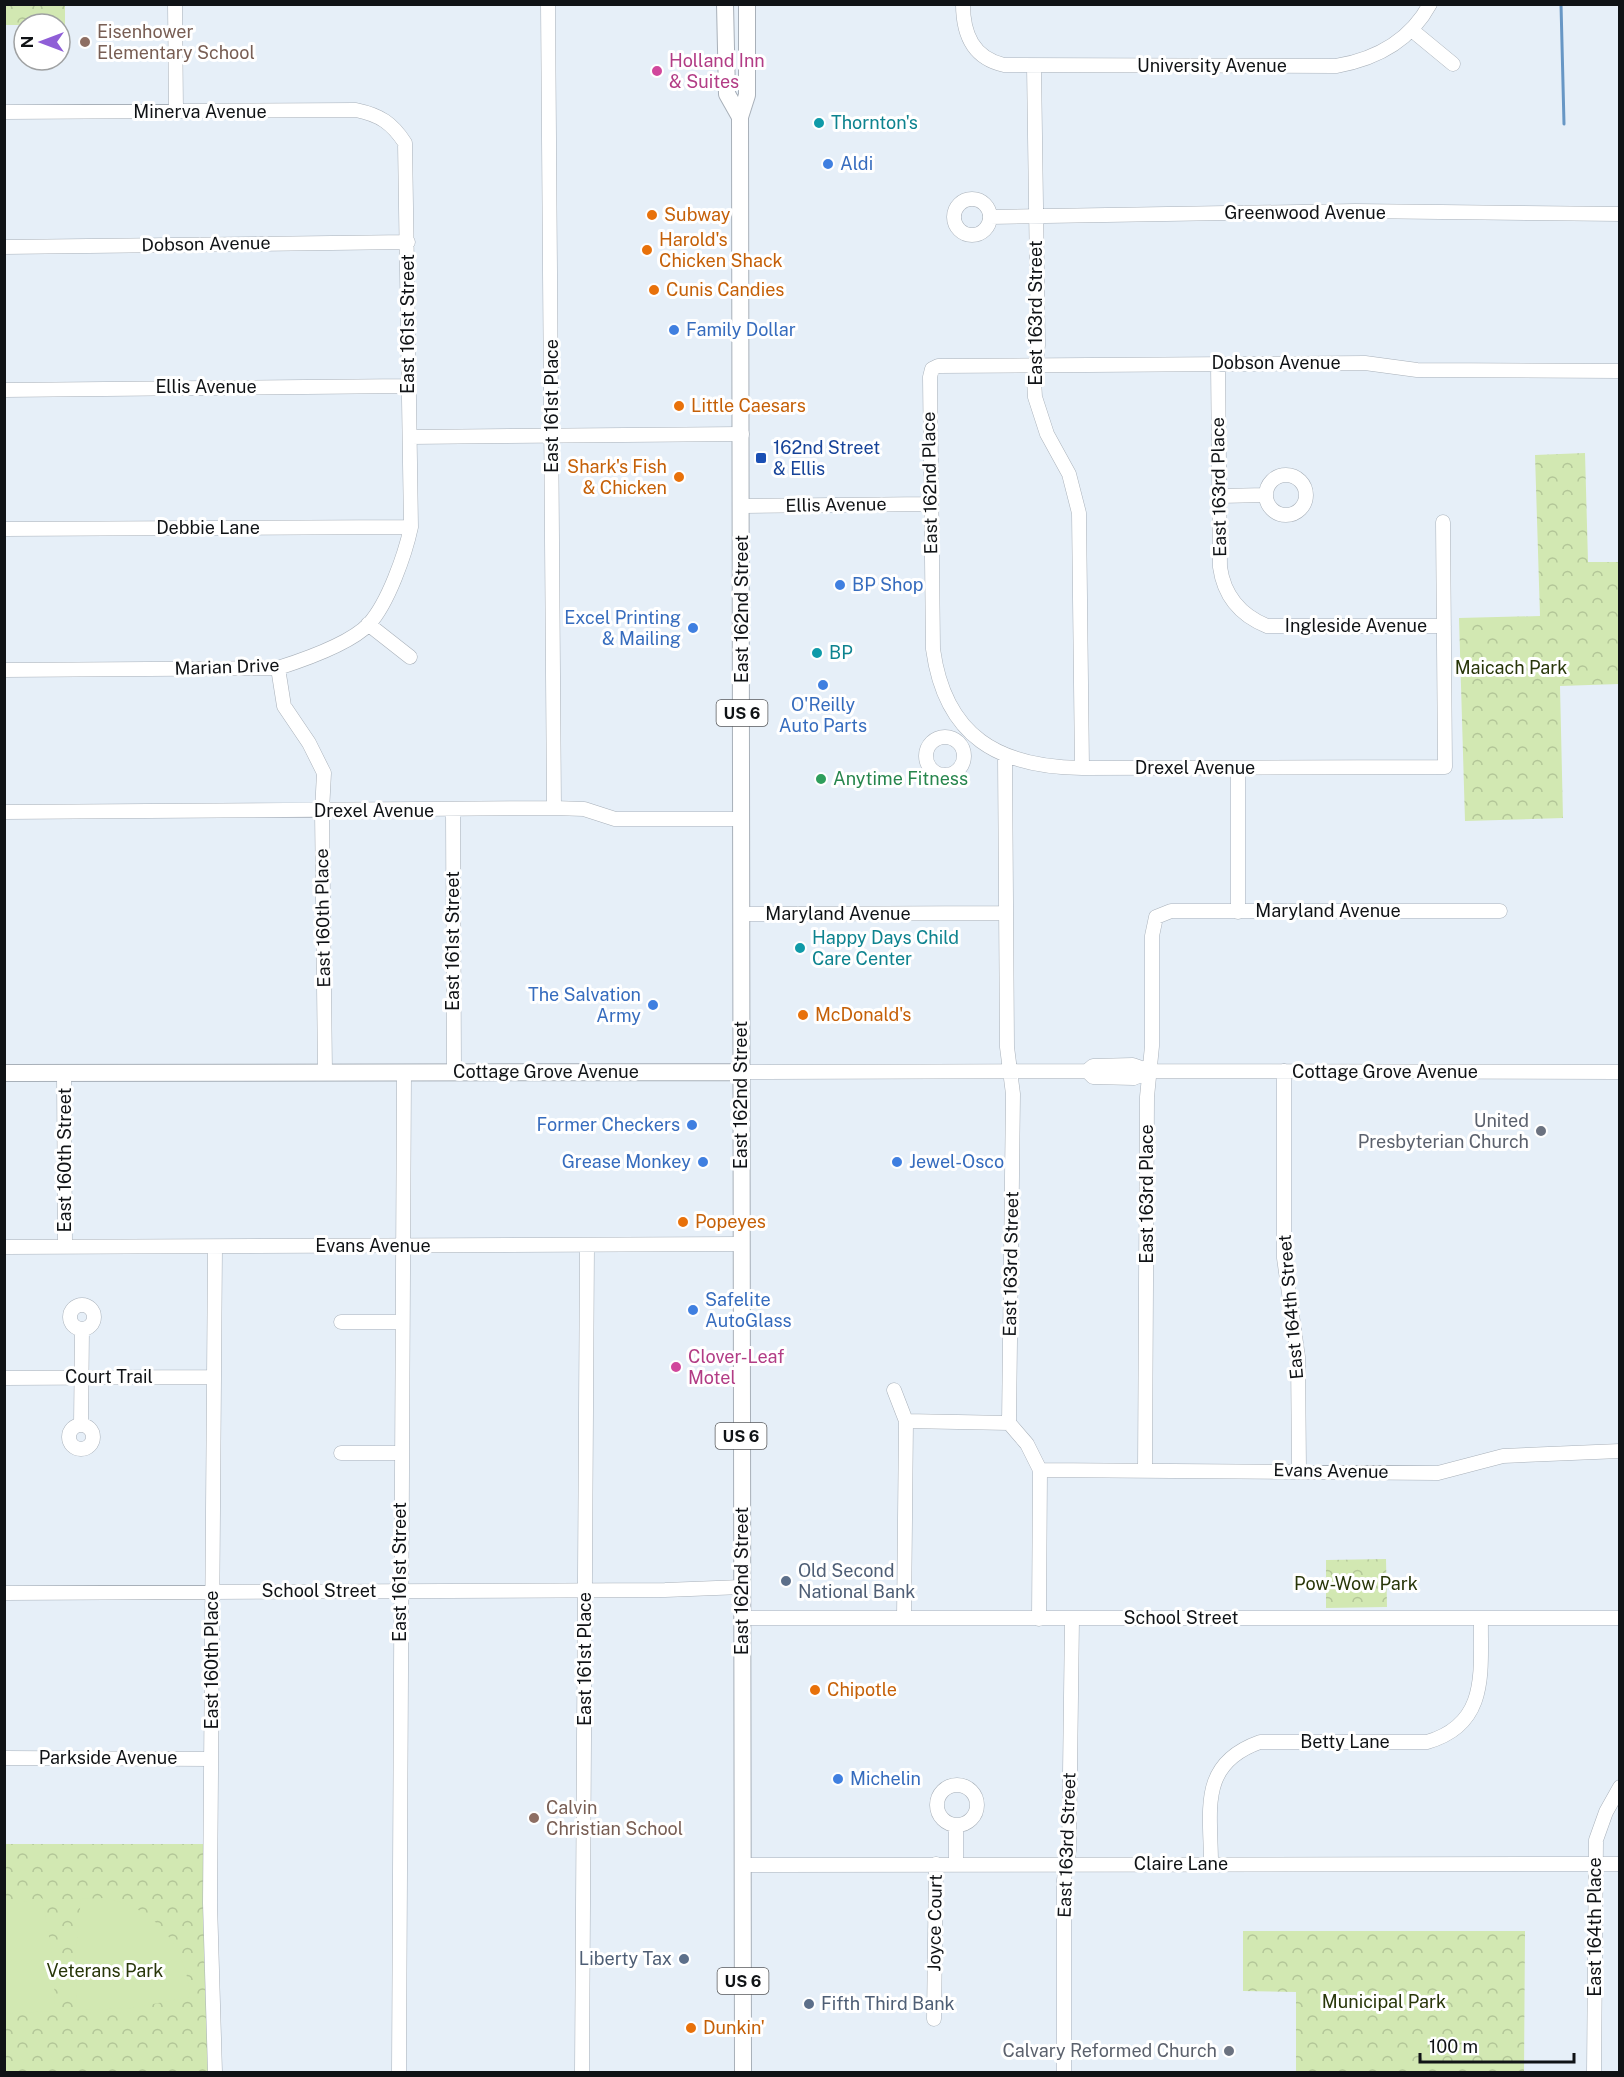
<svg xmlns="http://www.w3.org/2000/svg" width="1624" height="2077" viewBox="0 0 1624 2077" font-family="'Public Sans',sans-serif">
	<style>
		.park { fill: url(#park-crowns) }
		.garden { fill: #d2e8b2 }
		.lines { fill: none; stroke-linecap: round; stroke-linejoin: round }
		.stream { stroke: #6897c5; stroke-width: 3 }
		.minor-casing { stroke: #a8b0b9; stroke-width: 15 }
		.major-casing { stroke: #a8b0b9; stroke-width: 18 }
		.minor { stroke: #fff; stroke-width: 14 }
		.major { stroke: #fff; stroke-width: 16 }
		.education-dot { fill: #8d6e63; stroke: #fff; stroke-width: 2 }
		.hotel-dot { fill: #d1479c; stroke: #fff; stroke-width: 2 }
		.culture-dot { fill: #0f9aa8; stroke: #fff; stroke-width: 2 }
		.shop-dot { fill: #3f7fe0; stroke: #fff; stroke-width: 2 }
		.food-dot { fill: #e8710a; stroke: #fff; stroke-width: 2 }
		.transit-dot { fill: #1a4fb4; stroke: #fff; stroke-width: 2 }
		.leisure-dot { fill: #2e9e5b; stroke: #fff; stroke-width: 2 }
		.worship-dot { fill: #6b7280; stroke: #fff; stroke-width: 2 }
		.service-dot { fill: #5c6f8a; stroke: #fff; stroke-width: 2 }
		.labels { text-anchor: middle; stroke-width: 6; stroke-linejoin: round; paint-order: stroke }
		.shield { fill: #fff; stroke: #585a5c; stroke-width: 1.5 }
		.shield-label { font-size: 16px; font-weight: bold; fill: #101316 }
		.education-label { font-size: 18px; fill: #785e54; stroke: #fff; text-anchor: start }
		.hotel-label { font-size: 18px; fill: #b23c85; stroke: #fff; text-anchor: start }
		.street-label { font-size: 18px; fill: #101316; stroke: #fff }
		.culture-label { font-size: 18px; fill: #0d838f; stroke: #fff; text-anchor: start }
		.shop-label { font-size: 18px; fill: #366cbe; stroke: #fff; text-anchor: start }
		.food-label { font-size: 18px; fill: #c56008; stroke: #fff; text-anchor: start }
		.transit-label { font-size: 18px; fill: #164399; stroke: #fff; text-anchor: start }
		.park-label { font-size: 18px; fill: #283609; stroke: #fff }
		.leisure-label { font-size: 18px; fill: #27864d; stroke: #fff; text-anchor: start }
		.worship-label { font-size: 18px; fill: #5b616d; stroke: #fff; text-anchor: end }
		.service-label { font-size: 18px; fill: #4e5e75; stroke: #fff; text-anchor: start }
	</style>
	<defs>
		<pattern id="park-crowns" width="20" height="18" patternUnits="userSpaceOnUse" patternTransform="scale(1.5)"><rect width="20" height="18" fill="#d2e8b2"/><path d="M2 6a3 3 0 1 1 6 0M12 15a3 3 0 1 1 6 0" fill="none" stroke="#b3c698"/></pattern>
	</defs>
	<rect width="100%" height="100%" fill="#e6eff8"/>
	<path class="park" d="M4 5H65V25H5Z
		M1585 453 1588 562H1619V684L1560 686 1563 818 1465 821 1459 618 1540 616 1535 455Z
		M1386 1559 1387 1607 1326 1608V1560Z
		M5 1844H204L203 1907 209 2072H5Z
		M1243 1931H1525L1524 2072H1296V1992L1243 1991Z"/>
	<path class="garden" d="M42 1898 53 1959 55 2004 48 2011 5 2014V1906Z
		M104 1898C154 1906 187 1946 190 1997L132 2008 85 2010 77 2003 75 1958 81 1899Z"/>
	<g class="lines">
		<path class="stream" d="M1561 4 1564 124"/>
		<defs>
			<path id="minor" d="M175 4 176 112
				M548 4 554 808
				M963 4C963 34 973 58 1004 65L1336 66C1377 59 1410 41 1430 4
				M1413 31 1453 64
				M1034 66 1038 345 1034 380 1035 397 1047 434 1069 474 1079 513 1082 768
				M4 112 356 110C380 115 392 123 405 143L411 527C405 555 388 603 369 624 351 643 303 660 278 668L4 670
				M954 217a18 18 0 1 1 36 0a18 18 0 1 1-36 0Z
				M990 217 1355 211 1620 214
				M4 247 408 242
				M1218 363 1220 567C1224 596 1240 615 1267 626H1444
				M4 390 408 386
				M410 437 742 434
				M1266 495a20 20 0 1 1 40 0a20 20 0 1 1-40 0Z
				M1220 496 1266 495
				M743 506 930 504
				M1443 522 1445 767 1082 768C999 767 945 737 933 649L930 377 932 369 938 366 1365 363 1417 370 1620 371
				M4 529 411 527
				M368 624 410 657
				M278 668 284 706 309 743 324 773 322 811 325 1072
				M926 756a19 19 0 1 1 38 0a19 19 0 1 1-38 0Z
				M1005 756 1007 1047 1013 1094 1009 1423 1027 1444 1040 1470 1039 1619
				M1238 768V912
				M453 811 454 1072
				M4 812 554 808 584 809 615 819H742
				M741 914 1006 913
				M1087 1071 1093 1077 1134 1078 1150 1071
				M1284 1071V1258L1298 1357 1299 1470
				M741 1072 1087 1071 1093 1066 1133 1065 1150 1071 1620 1072
				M64 1073 65 1247
				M4 1247 741 1244
				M215 1247 210 1903 215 2072
				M70 1317a12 12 0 1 1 24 0a12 12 0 1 1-24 0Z
				M341 1322H402
				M4 1378 214 1377
				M894 1390 906 1421 904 1618
				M906 1421 1009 1423
				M69 1437a12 12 0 1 1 24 0a12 12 0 1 1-24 0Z
				M81 1425 82 1329
				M341 1453H401
				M1040 1470 1438 1473 1503 1456 1620 1451
				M1145 1471 1147 1097 1152 1046V936L1156 917 1171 911H1500
				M4 1593 665 1590 742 1587
				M742 1618H1620
				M4 1758 211 1759
				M937 1805a20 20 0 1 1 40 0a20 20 0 1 1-40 0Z
				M956 1864V1825
				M1211 1864C1211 1810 1198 1764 1260 1742H1427C1490 1724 1480 1670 1481 1618
				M743 1865 1620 1864
				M934 2019 936 1864
				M399 2072 404 1072
				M582 2072 587 1245
				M1064 2072V1880L1069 1850 1072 1619
				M1594 2072 1596 1840 1606 1812 1620 1787"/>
			<path id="major" d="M725 4 727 94 740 117
				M4 1073 741 1072
				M743 2072C740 1421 744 769 740 117L747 95V4"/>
		</defs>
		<use href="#minor" class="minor-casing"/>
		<use href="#major" class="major-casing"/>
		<use href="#minor" class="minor"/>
		<use href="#major" class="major"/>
	</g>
	<g class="education-dot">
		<circle cx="85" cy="42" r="6"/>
		<circle cx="534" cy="1818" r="6"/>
	</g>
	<g class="hotel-dot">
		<circle cx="657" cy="71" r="6"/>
		<circle cx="676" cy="1367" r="6"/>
	</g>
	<g class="culture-dot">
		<circle cx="819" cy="123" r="6"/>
		<circle cx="817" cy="653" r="6"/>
		<circle cx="800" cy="948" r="6"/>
	</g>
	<g class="shop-dot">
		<circle cx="828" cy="164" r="6"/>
		<circle cx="674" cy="330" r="6"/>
		<circle cx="840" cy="585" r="6"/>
		<circle cx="693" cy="628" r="6"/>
		<circle cx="823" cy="685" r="6"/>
		<circle cx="653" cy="1005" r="6"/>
		<circle cx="692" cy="1125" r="6"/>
		<circle cx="703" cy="1162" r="6"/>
		<circle cx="897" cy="1162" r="6"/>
		<circle cx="693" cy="1310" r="6"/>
		<circle cx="838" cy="1779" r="6"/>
	</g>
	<g class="food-dot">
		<circle cx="652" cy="215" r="6"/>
		<circle cx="647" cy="250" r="6"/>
		<circle cx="654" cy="290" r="6"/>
		<circle cx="679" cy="406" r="6"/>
		<circle cx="679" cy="477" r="6"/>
		<circle cx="803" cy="1015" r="6"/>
		<circle cx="683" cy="1222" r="6"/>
		<circle cx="815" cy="1690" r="6"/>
		<circle cx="691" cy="2028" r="6"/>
	</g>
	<rect class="transit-dot" x="755" y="452" width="12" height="12" rx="3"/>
	<circle class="leisure-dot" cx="821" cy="779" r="6"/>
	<g class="worship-dot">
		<circle cx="1541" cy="1131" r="6"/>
		<circle cx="1229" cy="2051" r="6"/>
	</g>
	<g class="service-dot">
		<circle cx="786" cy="1581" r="6"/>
		<circle cx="684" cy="1959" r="6"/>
		<circle cx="809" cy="2004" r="6"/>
	</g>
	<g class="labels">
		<g class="shield">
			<rect x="716.5" y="700" width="51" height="26" rx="4.5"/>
			<rect x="715.5" y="1423" width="51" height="26" rx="4.5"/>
			<rect x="717.5" y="1968" width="51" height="26" rx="4.5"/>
		</g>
		<g class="shield-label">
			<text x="742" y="719">US 6</text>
			<text x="741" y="1442">US 6</text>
			<text x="743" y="1987">US 6</text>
		</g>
		<g class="education-label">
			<text x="97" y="38">Eisenhower<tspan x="97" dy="21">Elementary School</tspan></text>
			<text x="546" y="1814">Calvin<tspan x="546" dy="21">Christian School</tspan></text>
		</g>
		<g class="hotel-label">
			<text x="669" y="67">Holland Inn<tspan x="669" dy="21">&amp; Suites</tspan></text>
			<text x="688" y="1363">Clover-Leaf<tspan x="688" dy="21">Motel</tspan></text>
		</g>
		<g class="street-label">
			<text x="1212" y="72">University Avenue</text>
			<text x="200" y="118">Minerva Avenue</text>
			<text x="1305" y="219">Greenwood Avenue</text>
			<text transform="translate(206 244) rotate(-1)" y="6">Dobson Avenue</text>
			<text transform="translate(1036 313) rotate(-90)" y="6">East 163rd Street</text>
			<text transform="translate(408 324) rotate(-90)" y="6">East 161st Street</text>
			<text x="1276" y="369">Dobson Avenue</text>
			<text x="206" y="393">Ellis Avenue</text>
			<text transform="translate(552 406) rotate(-90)" y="6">East 161st Place</text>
			<text transform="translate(930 483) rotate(-91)" y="6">East 162nd Place</text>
			<text transform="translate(1219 487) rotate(-91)" y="6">East 163rd Place</text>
			<text transform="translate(836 505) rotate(-1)" y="6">Ellis Avenue</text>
			<text x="208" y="534">Debbie Lane</text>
			<text transform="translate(742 609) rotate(-90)" y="6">East 162nd Street</text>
			<text x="1356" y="632">Ingleside Avenue</text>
			<text transform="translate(227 667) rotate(-2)" y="6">Marian Drive</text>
			<text x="1195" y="774">Drexel Avenue</text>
			<text x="374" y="817">Drexel Avenue</text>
			<text x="1328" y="917">Maryland Avenue</text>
			<text x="838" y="920">Maryland Avenue</text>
			<text transform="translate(323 918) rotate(-91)" y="6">East 160th Place</text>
			<text transform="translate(453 941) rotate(-90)" y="6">East 161st Street</text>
			<text x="546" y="1078">Cottage Grove Avenue</text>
			<text x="1385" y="1078">Cottage Grove Avenue</text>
			<text transform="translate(741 1095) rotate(-90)" y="6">East 162nd Street</text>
			<text transform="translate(65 1160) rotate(-90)" y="6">East 160th Street</text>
			<text transform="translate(1147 1194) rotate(-90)" y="6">East 163rd Place</text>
			<text x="373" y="1252">Evans Avenue</text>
			<text transform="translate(1011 1264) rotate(-89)" y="6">East 163rd Street</text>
			<text transform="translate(1291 1307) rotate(-95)" y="6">East 164th Street</text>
			<text x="109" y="1383">Court Trail</text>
			<text transform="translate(1331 1471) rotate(1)" y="6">Evans Avenue</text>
			<text transform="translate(400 1572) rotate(-90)" y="6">East 161st Street</text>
			<text transform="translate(742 1581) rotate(-90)" y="6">East 162nd Street</text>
			<text x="319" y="1597">School Street</text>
			<text x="1181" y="1624">School Street</text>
			<text transform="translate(585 1659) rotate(-90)" y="6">East 161st Place</text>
			<text transform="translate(212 1660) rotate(-90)" y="6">East 160th Place</text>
			<text x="1345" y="1748">Betty Lane</text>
			<text x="108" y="1764">Parkside Avenue</text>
			<text transform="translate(1067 1845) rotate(-88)" y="6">East 163rd Street</text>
			<text x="1181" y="1870">Claire Lane</text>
			<text transform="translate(935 1923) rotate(-89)" y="6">Joyce Court</text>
			<text transform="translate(1595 1927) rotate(-90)" y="6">East 164th Place</text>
		</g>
		<g class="culture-label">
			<text x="831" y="129">Thornton's</text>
			<text x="829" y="659">BP</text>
			<text x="812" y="944">Happy Days Child<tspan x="812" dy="21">Care Center</tspan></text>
		</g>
		<g class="shop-label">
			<text x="840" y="170">Aldi</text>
			<text x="686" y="336">Family Dollar</text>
			<text x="852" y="591">BP Shop</text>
			<text x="681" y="624" text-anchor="end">Excel Printing<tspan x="681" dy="21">&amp; Mailing</tspan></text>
			<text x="823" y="711" text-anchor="middle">O'Reilly<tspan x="823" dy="21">Auto Parts</tspan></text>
			<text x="641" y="1001" text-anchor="end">The Salvation<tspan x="641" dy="21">Army</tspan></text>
			<text x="680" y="1131" text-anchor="end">Former Checkers</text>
			<text x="691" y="1168" text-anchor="end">Grease Monkey</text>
			<text x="909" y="1168">Jewel-Osco</text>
			<text x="705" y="1306">Safelite<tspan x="705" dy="21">AutoGlass</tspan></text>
			<text x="850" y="1785">Michelin</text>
		</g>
		<g class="food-label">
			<text x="664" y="221">Subway</text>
			<text x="659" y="246">Harold's<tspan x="659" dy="21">Chicken Shack</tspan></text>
			<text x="666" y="296">Cunis Candies</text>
			<text x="691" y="412">Little Caesars</text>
			<text x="667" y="473" text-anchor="end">Shark's Fish<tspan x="667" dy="21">&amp; Chicken</tspan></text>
			<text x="815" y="1021">McDonald's</text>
			<text x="695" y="1228">Popeyes</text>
			<text x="827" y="1696">Chipotle</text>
			<text x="703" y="2034">Dunkin'</text>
		</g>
		<g class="transit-label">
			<text x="773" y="454">162nd Street<tspan x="773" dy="21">&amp; Ellis</tspan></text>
		</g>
		<g class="park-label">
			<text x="1511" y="674">Maicach Park</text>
			<text x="1356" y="1590">Pow-Wow Park</text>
			<text x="105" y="1977">Veterans Park</text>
			<text x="1384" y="2008">Municipal Park</text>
		</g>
		<g class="leisure-label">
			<text x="833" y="785">Anytime Fitness</text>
		</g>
		<g class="worship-label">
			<text x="1529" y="1127">United<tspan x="1529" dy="21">Presbyterian Church</tspan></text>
			<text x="1217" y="2057">Calvary Reformed Church</text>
		</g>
		<g class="service-label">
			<text x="798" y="1577">Old Second<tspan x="798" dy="21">National Bank</tspan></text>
			<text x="672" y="1965" text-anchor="end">Liberty Tax</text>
			<text x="821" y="2010">Fifth Third Bank</text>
		</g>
	</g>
	<rect width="1624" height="2077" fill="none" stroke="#101316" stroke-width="12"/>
	<g transform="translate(42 42) rotate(270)"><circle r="28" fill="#ffffff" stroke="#9fa1a2" stroke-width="1.5"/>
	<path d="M0-4.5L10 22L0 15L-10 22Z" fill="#8f5ed7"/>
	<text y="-9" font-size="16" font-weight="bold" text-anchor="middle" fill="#101316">N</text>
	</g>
	<path d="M1420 2053v9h154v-9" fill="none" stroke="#101316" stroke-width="3"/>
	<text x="1429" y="2053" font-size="18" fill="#101316" stroke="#ffffff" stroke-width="4.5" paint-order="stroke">100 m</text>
</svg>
